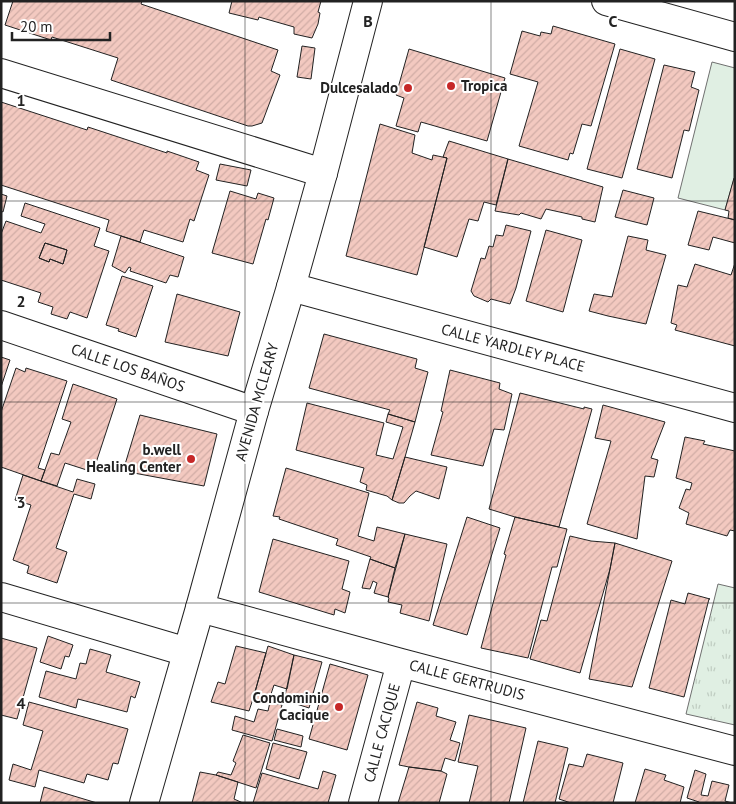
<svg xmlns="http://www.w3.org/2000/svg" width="736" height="804" viewBox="0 0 736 804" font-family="'PT Sans',sans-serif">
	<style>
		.grass { fill: url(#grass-tufts); stroke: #6f6f6f }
		.garden { fill: #e0efe3; stroke: #6f6f6f }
		.building { fill: url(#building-hatch); stroke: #222; fill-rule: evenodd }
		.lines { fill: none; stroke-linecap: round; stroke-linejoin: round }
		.street-casing { stroke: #222; stroke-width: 30 }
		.secondary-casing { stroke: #222; stroke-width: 30 }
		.street { stroke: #fff; stroke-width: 28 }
		.secondary { stroke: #fff; stroke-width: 28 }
		.grid { fill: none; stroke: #222; stroke-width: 1; stroke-opacity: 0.55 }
		.poi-dot { fill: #c62828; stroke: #fff; stroke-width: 2 }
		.labels { text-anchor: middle; stroke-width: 4; stroke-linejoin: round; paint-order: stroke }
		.poi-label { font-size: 15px; font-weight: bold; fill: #222; stroke: #fff; text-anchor: end }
		.street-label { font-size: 15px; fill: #222; stroke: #fff }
		.grid-label { font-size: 16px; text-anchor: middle; font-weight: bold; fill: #222; stroke: #fff; stroke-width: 4; stroke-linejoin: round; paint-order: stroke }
	</style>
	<defs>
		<pattern id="grass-tufts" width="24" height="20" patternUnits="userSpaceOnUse" patternTransform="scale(1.25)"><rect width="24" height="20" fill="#e0efe3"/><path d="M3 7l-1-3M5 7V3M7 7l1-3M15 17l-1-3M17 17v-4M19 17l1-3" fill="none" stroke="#c0cdc2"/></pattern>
		<pattern id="building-hatch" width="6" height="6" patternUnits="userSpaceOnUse" patternTransform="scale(1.25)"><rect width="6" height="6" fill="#f3c9c0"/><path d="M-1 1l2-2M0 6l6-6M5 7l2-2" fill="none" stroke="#d0aca5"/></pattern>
	</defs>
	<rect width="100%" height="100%" fill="#fff"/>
	<path class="grass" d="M718 584 735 588V725L686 714Z"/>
	<path class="garden" d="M712 62 735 68V179H734L725 210 678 198Z"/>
	<path class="building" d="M13 1H142L141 4 278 50 271 71 280 75 262 123 252 126H248L111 80 118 58 52 37 51 40 5 25Z
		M232 1H321L318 12 320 13 318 24 312 38 294 34V27L259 17 258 20 229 13Z
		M553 26 615 44 591 126 582 124 573 154 570 153 568 160 519 146 538 82 510 74 522 31 540 36 541 32 551 34Z
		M302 46 315 48 311 79 297 77Z
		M409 49 505 78 487 141 421 122 418 132 396 126 404 98 396 95Z
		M620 49 655 59 622 178 587 169Z
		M664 65 695 72 691 87 699 90 689 131 684 130 672 178 637 169Z
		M1 102 87 130 88 127 167 153V151L199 162 196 170 209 175 194 221 190 219 183 242 144 230 140 242 106 231 109 220 1 185Z
		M380 124 415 135 412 153 432 160 433 155 447 158 417 275 346 256Z
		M449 141 508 159 496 205 484 202 478 221 469 219 457 257 424 247 447 158 443 157Z
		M508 159 603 187 595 222 582 219V217L546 209 541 219 521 213 519 215 495 211Z
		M220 164 251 170 247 186 216 180Z
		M734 178 735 179V220L728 218 729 211 725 210Z
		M623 190 654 198 647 225 615 217Z
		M230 191 256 199 258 193 274 198 268 220 266 219 253 264 212 253Z
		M1 194 7 196 3 212 1 211Z
		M25 203 100 228 94 246 109 251 87 318 70 312 67 319 51 314 53 307 38 302 41 293 1 280V234L6 221 41 233 45 224 21 216ZM45 243 67 250 63 264 50 259 49 262 39 258Z
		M698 211 735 220V243L713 237 709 250 688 245Z
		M506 225 531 231 516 288 510 304 491 299 488 302 474 296 471 291 481 258 485 259 489 246 493 247 496 235 503 236Z
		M546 230 582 240 563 312 526 301Z
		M121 236 184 257 178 277 170 275 166 283 130 271 131 268 129 267 125 273 112 266Z
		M628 236 648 240 646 250 666 255 646 324 608 316 589 311 594 294 612 297Z
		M45 243 67 250 63 264 50 259 49 262 39 258Z
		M735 263V346L675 330 677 325 671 323 678 285 687 287 695 264 731 275Z
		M122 276 153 286 136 337 118 331 119 329 106 325Z
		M177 294 240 312 228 356 165 342Z
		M324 334 417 359 415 368 428 372 415 422 388 414 390 410 309 388Z
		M1 357 10 360 1 387Z
		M16 368 25 372 26 368 67 381 38 468 45 470 41 481 1 467V412Z
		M450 370 500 383 499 389 512 394 504 430 494 429 483 466 431 455 443 412 441 411Z
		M73 384 117 399 93 472 65 463 57 486 41 481 51 453 59 455 71 422 62 419Z
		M520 393 584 409V407L592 409 559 527 515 517 489 509Z
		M307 403 384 423 376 455 393 459 403 427 386 422 388 414 415 422 405 457 392 500 387 496 366 490 367 485 360 482 364 468 296 450Z
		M603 405 665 422 651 458 658 460 654 477 645 476 637 539 587 524 611 441 595 438Z
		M140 415 217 434 204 486 123 471Z
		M685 437 705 441 703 444 735 451V531L730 530 727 536 686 524 689 513 679 508 686 489 690 490 692 483 676 478Z
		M405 457 447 467 439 499 416 491 410 496 404 503H399L392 500Z
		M286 468 369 493 358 536 374 541 377 527 405 534 395 568 370 559 371 557 336 545 338 539 279 519 280 517 273 516Z
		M23 475 73 492 77 479 95 484 91 499 74 494 56 548 67 552 57 583 27 573 29 566 13 560 31 505 15 500Z
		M467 517 500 528 467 635 433 625Z
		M515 517 567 529 557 567H552L528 658 481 648 506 555 504 554Z
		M405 534 447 544 429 621 400 613 402 605 388 602 389 598 388 597Z
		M570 536 591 541 615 543 610 569 580 673 530 659 541 620 547 621Z
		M273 539 349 561 342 589 350 592 345 613 335 609 334 615 259 592Z
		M615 543 672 561 632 687 589 679Z
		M370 559 395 568 388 597 374 593 377 583 373 581 370 589 362 588Z
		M688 593 710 599H709L684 697 649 688 671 600 685 604Z
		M48 636 73 645 69 657 65 656 61 669 40 662Z
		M1 638 37 648 17 719 1 715Z
		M236 646 266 653 253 699 249 711 211 702 218 682 225 684Z
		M268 646 294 655 287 689 274 685 268 703 253 699Z
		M90 649 111 655 106 672 140 682 135 698 131 696 127 712 78 699 76 708 39 697 46 671 76 679 80 663 86 664Z
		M294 655 322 662 309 708 284 700Z
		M330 664 368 675 347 750 309 739Z
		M29 702 128 729 118 764 113 763 108 780 87 774 84 783 39 770 35 787 9 780 13 764 31 770 43 731 23 725Z
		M270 702 282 705 272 741 232 730 235 716 254 722 258 709 268 711Z
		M417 702 438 708 436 716 456 722 450 740 460 743 455 761 445 758 441 771 409 767 399 765Z
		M469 715 526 728 509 803H469L478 766 458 762Z
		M277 729 303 736 301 747 274 740Z
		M243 735 270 743 256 788 216 775 218 772 231 775 236 763 233 761Z
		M538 741 568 748 555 803H523Z
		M273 743 307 752 299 779 266 769Z
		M587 754 623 763 613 803H571L559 799 569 764 583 767Z
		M409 767 441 771 447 774 439 803H398Z
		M645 769 666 775 664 780 684 787 680 803H635Z
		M695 770 706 774 701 795 708 796 712 781 729 785 725 801 732 803H699V802L687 798Z
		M323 771 336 775 328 803H253L262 773 318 789Z
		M200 772 216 775 238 782 234 799 243 803H192Z
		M44 787 97 803H40Z"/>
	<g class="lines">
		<defs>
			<path id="street" d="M606 1 735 37
				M1 73 323 173
				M291 287 735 408
				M1 325 254 411
				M1 597 187 652
				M200 608 401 663 735 751
				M363 803 401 663"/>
			<path id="secondary" d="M144 803 200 608 254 411 291 287 323 173 368 1"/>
		</defs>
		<use href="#street" class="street-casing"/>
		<use href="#secondary" class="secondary-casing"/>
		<use href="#street" class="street"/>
		<use href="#secondary" class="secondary"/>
	</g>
	<path class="grid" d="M245 1V803M491 1V803M1 201H735M1 402H735M1 603H735"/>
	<g class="poi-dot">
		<circle cx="451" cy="86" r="5"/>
		<circle cx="408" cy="88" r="5"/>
		<circle cx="191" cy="459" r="5"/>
		<circle cx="339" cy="707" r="5"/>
	</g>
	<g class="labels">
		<g class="poi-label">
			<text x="461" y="91" text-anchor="start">Tropica</text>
			<text x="398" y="93">Dulcesalado</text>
			<text x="181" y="455">b.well<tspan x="181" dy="17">Healing Center</tspan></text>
			<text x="329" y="703">Condominio<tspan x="329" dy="17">Cacique</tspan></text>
		</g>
		<g class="street-label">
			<text transform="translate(513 348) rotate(15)" y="5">CALLE YARDLEY PLACE</text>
			<text transform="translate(128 368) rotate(19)" y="5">CALLE LOS BAÑOS</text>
			<text transform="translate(257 402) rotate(-74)" y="5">AVENIDA MCLEARY</text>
			<text transform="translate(467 680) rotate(15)" y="5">CALLE GERTRUDIS</text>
			<text transform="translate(382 733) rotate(-75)" y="5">CALLE CACIQUE</text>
		</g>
	</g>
	<g class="grid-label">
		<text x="368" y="27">B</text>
		<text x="613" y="27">C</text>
		<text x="21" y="106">1</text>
		<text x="21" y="307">2</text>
		<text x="21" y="508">3</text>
		<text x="21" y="709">4</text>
	</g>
	<rect width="736" height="804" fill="none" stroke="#222222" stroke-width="5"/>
	<path d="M12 32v8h98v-8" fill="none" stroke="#222222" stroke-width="2.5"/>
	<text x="20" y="32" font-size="15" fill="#222222" stroke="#ffffff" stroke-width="4" paint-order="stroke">20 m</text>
</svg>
